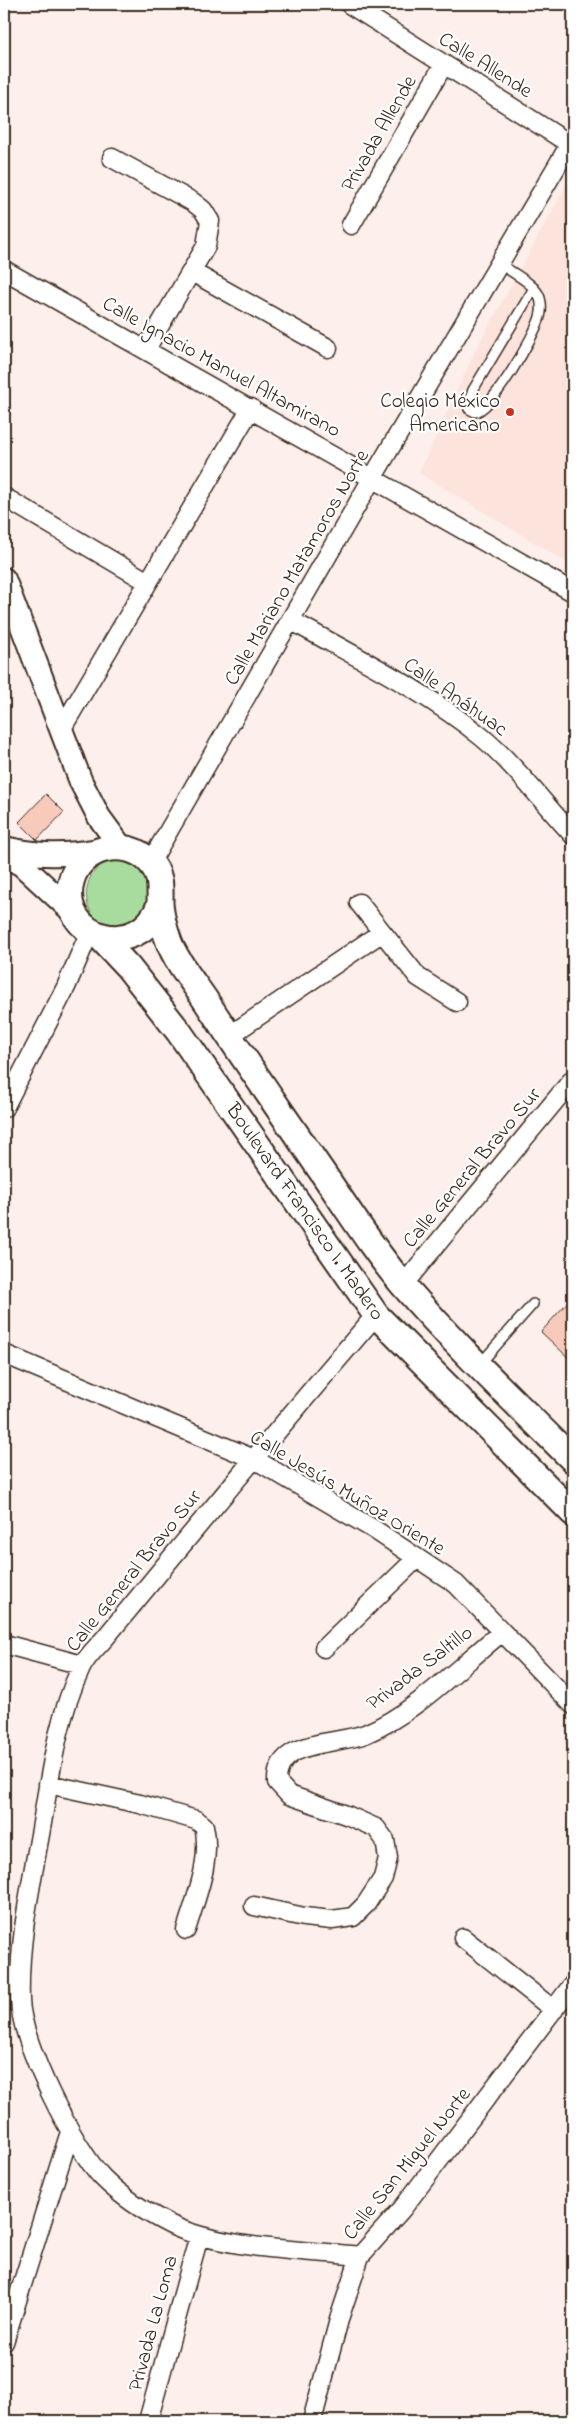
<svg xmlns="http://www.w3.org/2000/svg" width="577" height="2425" viewBox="0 0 577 2425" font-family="'Indie Flower',sans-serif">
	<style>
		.built { fill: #fce4dd }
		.green { fill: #a8dc9e; stroke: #72835e }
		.building { fill: #f8cabc; stroke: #3b2a1e }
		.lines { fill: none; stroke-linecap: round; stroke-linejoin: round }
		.service-casing { stroke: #3b2a1e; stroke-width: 12 }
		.minor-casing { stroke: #3b2a1e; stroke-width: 21 }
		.tertiary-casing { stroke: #3b2a1e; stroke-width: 26 }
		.secondary-casing { stroke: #3b2a1e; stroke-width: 29 }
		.service { stroke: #fff; stroke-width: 9 }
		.minor { stroke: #fff; stroke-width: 18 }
		.tertiary { stroke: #fff; stroke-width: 22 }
		.secondary { stroke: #fff; stroke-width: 25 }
		.poi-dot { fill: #c8321e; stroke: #fff; stroke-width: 2 }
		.labels { text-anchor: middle; stroke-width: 4.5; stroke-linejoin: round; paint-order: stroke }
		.street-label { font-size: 21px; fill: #3b2a1e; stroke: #fff }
		.poi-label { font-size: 21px; fill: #3b2a1e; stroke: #fff; text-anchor: end }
	</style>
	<rect width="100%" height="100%" fill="#fdefeb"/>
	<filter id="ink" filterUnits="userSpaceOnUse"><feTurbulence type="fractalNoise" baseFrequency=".02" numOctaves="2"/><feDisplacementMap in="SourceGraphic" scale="10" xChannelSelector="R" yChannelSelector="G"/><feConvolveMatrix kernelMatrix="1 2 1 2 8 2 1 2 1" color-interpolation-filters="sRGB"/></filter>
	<g filter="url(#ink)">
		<path class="built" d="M573 173V566L419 473 475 351Z"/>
		<path class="green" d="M121 860 133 862 150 878 149 911 123 928C117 926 110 926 104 924 82 914 81 881 99 867 105 862 113 861 121 860Z"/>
		<path class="building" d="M46 794 64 812 37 840 19 822Z
			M573 1296V1362L541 1332Z"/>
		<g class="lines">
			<defs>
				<path id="service" d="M500 264C512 273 536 284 540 298 542 305 542 310 540 317 535 335 492 410 475 412L469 409V402L473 390 534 288
					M480 1364 533 1304"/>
				<path id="minor" d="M349 4 573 146
					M112 158 193 202 203 210 210 221 206 246 146 349
					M351 225 444 64
					M4 270 573 592
					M192 272 328 348
					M4 497 148 582
					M292 621C356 657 426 691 483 738 517 767 543 803 573 835
					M61 730 251 408
					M150 863 373 477 573 139
					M359 903 418 977 457 1002
					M229 1036 381 933
					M4 1108 66 987 90 931
					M403 1285 573 1079
					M4 1354 254 1459 375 1530 456 1584 573 1705
					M4 1644 82 1665
					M324 1648 417 1558
					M48 1784 140 1804 196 1820 204 1826C212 1860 196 1897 186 1930
					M254 1906 304 1917 332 1920 353 1917 366 1904 383 1878 388 1858 385 1840 376 1828 349 1816 289 1795 277 1782C276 1739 336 1745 365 1734 414 1714 461 1665 502 1632
					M463 1938 554 2010
					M360 2256C303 2250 221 2249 171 2225 147 2213 122 2197 103 2178 73 2147 21 2043 20 2000 18 1943 31 1885 41 1829 50 1776 57 1718 81 1668 86 1657 97 1647 105 1638 124 1615 143 1592 162 1569 233 1484 303 1399 376 1315
					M4 2342 70 2132
					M148 2421 199 2236
					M312 2421 340 2316 360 2256 402 2209 573 1984"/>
				<path id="tertiary" d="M4 579 81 782 99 817 121 847
					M4 848C40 856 63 856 99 850
					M4 855 22 865 75 914"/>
				<path id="secondary" d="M160 904C139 962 58 939 71 882 79 847 126 836 150 862 162 875 160 888 160 904 161 915 165 931 169 942 177 963 194 983 206 1001 243 1058 282 1113 320 1169 347 1208 373 1250 404 1286 457 1347 516 1403 573 1460
					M99 936 128 967 179 1032 376 1315 573 1513"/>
			</defs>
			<use href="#service" class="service-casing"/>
			<use href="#minor" class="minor-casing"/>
			<use href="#tertiary" class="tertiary-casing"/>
			<use href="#secondary" class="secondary-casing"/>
			<use href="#service" class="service"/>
			<use href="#minor" class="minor"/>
			<use href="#tertiary" class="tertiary"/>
			<use href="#secondary" class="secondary"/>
		</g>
	</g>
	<circle class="poi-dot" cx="510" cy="412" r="5"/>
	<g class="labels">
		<g class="street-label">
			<text transform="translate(486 64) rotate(32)" y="7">Calle Allende</text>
			<text transform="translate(378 133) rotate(-60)" y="7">Privada Allende</text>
			<text transform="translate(222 366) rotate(29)" y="7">Calle Ignacio Manuel Altamirano</text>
			<text transform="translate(296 567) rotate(-60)" y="7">Calle Mariano Matamoros Norte</text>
			<text transform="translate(456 696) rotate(35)" y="7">Calle Anáhuac</text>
			<text transform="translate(471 1167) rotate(-50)" y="7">Calle General Bravo Sur</text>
			<text transform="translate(306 1211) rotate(55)" y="7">Boulevard Francisco I. Madero</text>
			<text transform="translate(348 1492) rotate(31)" y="7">Calle Jesús Muñoz Oriente</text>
			<text transform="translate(133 1570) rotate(-51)" y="7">Calle General Bravo Sur</text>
			<text transform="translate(419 1667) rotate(-37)" y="7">Privada Saltillo</text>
			<text transform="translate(406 2163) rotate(-51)" y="7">Calle San Miguel Norte</text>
			<text transform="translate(152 2323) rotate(-75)" y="7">Privada La Loma</text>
		</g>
		<g class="poi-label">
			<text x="500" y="407">Colegio México<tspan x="500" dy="24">Americano</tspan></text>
		</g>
	</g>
	<rect width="577" height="2425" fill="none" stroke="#fff" stroke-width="20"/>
	<rect x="10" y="10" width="557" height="2405" fill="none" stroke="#3b2a1e" stroke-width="2" filter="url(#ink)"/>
</svg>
